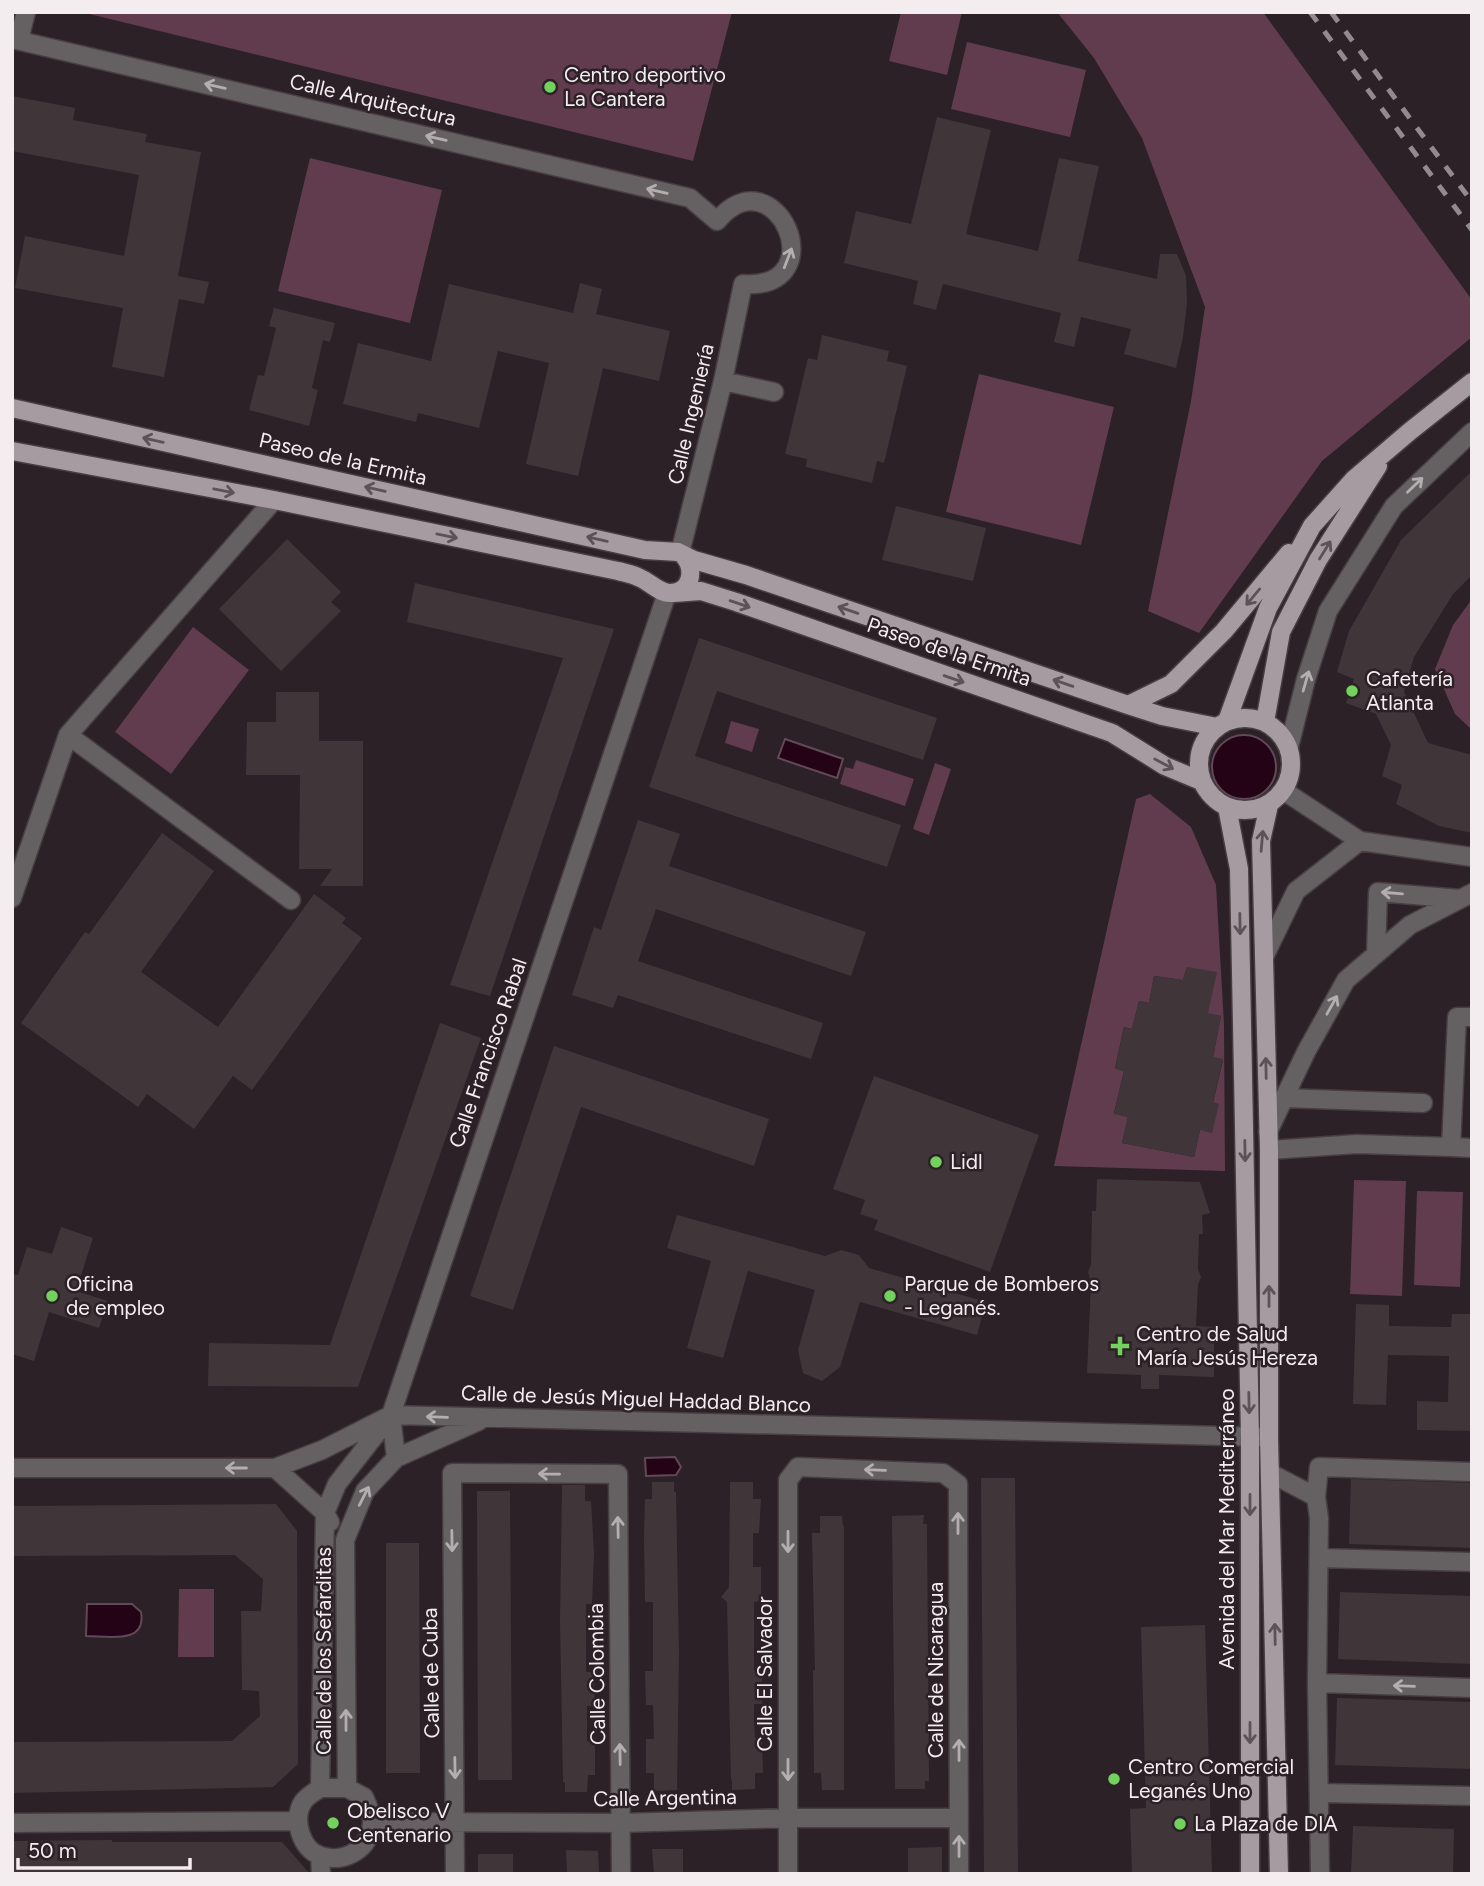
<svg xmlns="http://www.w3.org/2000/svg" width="1484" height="1886" viewBox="0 0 1484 1886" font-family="Figtree,sans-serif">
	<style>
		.green { fill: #613b4e; fill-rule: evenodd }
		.water { fill: #230315; stroke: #624957; stroke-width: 2 }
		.building { fill: #40363a }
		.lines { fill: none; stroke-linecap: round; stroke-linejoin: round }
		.minor-casing { stroke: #473e42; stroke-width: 21 }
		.major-casing { stroke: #473e42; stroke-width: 21 }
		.minor { stroke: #656062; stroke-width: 18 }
		.major { stroke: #a69ba0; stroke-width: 18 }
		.rail { stroke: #928a8e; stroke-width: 5; stroke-dasharray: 12 12; stroke-linecap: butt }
		.oneway { stroke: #b4aeb0 }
		.oneway2 { stroke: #5c5257 }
		.poi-dot { fill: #73d25d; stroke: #2b2126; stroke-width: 2.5 }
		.labels { text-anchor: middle; stroke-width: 5; stroke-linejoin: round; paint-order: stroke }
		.poi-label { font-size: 21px; fill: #f4edf0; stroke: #2b2126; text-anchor: start }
		.street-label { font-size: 21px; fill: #f4edf0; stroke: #2b2126 }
	</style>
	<rect width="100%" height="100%" fill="#2b2126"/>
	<path class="green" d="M81 12H732L693 161Z
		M901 12H962L947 75 889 61Z
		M1057 12H1263L1472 300V337L1322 461 1199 633 1148 611 1191 401 1205 307 1142 138 1094 58Z
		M967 42 1086 70 1070 137 951 109Z
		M310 158 442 190 410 323 278 291Z
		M979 374 1114 407 1081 545 946 512Z
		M1472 599V730L1455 714 1435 669 1453 625Z
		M193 627 249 670 171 774 115 732Z
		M731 721 759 729 752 752 725 743Z
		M856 760 914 779 905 806 840 784 845 767 853 769Z
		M935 763 951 769 929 835 913 829Z
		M1150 794 1191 827 1216 885 1224 1024 1225 1171 1054 1166 1136 799ZM1187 967 1204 1013 1221 1016 1213 1057 1223 1060 1213 1103 1200 1130 1194 1157 1122 1143 1128 1117 1114 1113 1124 1071 1115 1068 1124 1027 1132 1029 1139 1001 1149 1003 1154 976 1183 980Z
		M1354 1180 1406 1181 1402 1296 1350 1294Z
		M1417 1191 1463 1192 1460 1287 1414 1285Z
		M179 1589H214V1657H178Z"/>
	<path class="water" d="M1212 767a32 32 0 1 1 64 0a32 32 0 1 1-64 0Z
		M785 739 843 759 837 778 778 758Z
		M675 1457 681 1467 676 1475 646 1476 645 1458Z
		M87 1604H132L141 1612C147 1645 108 1636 86 1636Z"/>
	<path class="building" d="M12 96 75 108 73 120 147 134 145 142 201 152 178 276 209 282 204 304 179 299 164 377 112 367 123 308 15 288 25 236 124 256 139 175 12 151Z
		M937 117 991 130 966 234 1038 251 1059 158 1099 166 1078 261 1157 279 1160 254H1177L1186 276 1187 303 1183 337 1176 368 1124 354 1131 329 1081 317 1074 347 1054 342 1061 313 943 284 936 310 913 304 918 281 844 263 856 211 911 224Z
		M580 283 602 289 596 314 670 331 659 381 603 368 578 476 526 464 549 363 498 351 479 428 418 413 416 422 343 404 358 343 431 361 449 284 573 313Z
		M274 308 335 323 330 342 323 340 312 388 318 390 309 426 249 410 258 375 264 376 276 328 269 326Z
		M822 335 889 351 887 361 907 366 884 463 877 461 872 483 806 467 807 459 785 454 808 358 817 360Z
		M1472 471V575L1453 594 1414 657 1404 692 1428 743 1472 755V833L1439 826 1396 804 1402 785 1382 776 1391 745 1376 714 1346 703 1354 679 1337 672 1349 631 1401 540Z
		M896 506 986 528 973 581 882 560Z
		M287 539 341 592 331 602 341 611 281 671 219 609Z
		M415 583 614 629 490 996 450 985 563 658 407 622Z
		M699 638 937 718 923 760 717 691 695 756 901 825 887 867 649 787Z
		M276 692H319V741H363V886H320L332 869H299L300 775H246L247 722H276Z
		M638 820 680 834 669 866 866 932 851 976 656 909 638 961 823 1023 811 1059 618 995 613 1008 572 995 594 927 601 930Z
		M162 833 214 871 141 972 218 1027 314 894 346 918 342 923 362 938 252 1090 233 1076 194 1129 147 1094 138 1107 21 1023 85 932 89 934Z
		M1187 967 1217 972 1208 1013 1221 1016 1213 1057 1223 1059 1213 1102 1219 1104 1212 1133 1200 1130 1194 1157 1122 1143 1128 1117 1114 1114 1124 1071 1115 1069 1124 1027 1132 1029 1139 1001 1149 1003 1154 976 1183 980Z
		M440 1023 481 1038 358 1387 208 1386 209 1343 330 1345Z
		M554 1046 769 1119 754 1166 581 1107 513 1310 470 1296Z
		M874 1076 1039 1135 990 1272 874 1230 878 1220 860 1214 865 1200 833 1189Z
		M1097 1179 1200 1182 1210 1213 1202 1215 1203 1234H1199L1198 1269 1201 1277 1198 1285 1196 1326 1214 1327V1377L1159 1375V1389H1141V1375L1087 1373 1091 1282 1088 1272 1091 1264 1092 1211H1096Z
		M677 1215 825 1256 841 1250 859 1255 869 1268 986 1302 977 1335 860 1302 840 1367 822 1381 803 1373 798 1350 815 1290 748 1271 723 1358 687 1348 711 1261 667 1248Z
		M61 1227 93 1238 76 1291 108 1301 99 1328 49 1312 34 1361 12 1354V1274L18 1275 27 1247 52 1254Z
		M1356 1304 1389 1305V1326L1451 1327 1452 1314H1472V1431L1417 1430V1401L1448 1402 1449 1356 1388 1355 1386 1405 1353 1404Z
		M981 1478H1015L1018 1874H984Z
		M1351 1479 1472 1483V1548L1349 1544Z
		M652 1482H674V1492H676L679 1653 677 1790 654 1791V1773H646V1739H654L653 1705H646L645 1671H653V1602H645L644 1537 645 1499H652Z
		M730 1482H753V1499H761L759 1533H753V1567H761V1601L754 1602V1670H762V1704H754V1721L755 1738H762L763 1773H755V1789L732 1790V1779L731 1780 727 1602 721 1597 729 1587Z
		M562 1485H585V1501H591L594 1553 592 1604H586V1672H594L595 1706H587V1741H595V1775H588L587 1792H565V1782H563L560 1621Z
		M477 1491H510L512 1780H478Z
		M276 1504 297 1531 298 1764 273 1787 12 1793V1742L232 1741 260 1716 259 1691 242 1690 241 1611H261L263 1579 235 1555 12 1556V1506Z
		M924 1515 923 1524H927L929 1781H925V1789H895L892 1516Z
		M820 1516H842L843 1526H844V1790H822L821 1773H814L813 1670H815L812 1533H820Z
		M386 1543H419L420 1773H386Z
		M1340 1592 1472 1596V1664L1338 1659Z
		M1205 1625 1212 1874H1132L1130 1809 1146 1808 1141 1627Z
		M1337 1698 1472 1702V1769L1335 1765Z
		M1353 1826 1454 1829 1453 1874H1351Z
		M112 1840V1842H282L310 1874H12V1841Z
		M942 1847V1874H908V1848Z
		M652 1849H683V1874H654Z
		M566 1850 598 1851 599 1874H567Z
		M478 1854H513V1874H478Z"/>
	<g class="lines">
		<defs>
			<path id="minor" d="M12 39 690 198 717 221C775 151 837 290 743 284L723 381 680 553
				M19 40 26 12
				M723 381 774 392
				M68 735 291 900
				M1289 747 1306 679 1328 611 1394 506 1472 432
				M1284 791 1360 841 1472 857
				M12 898 68 735 274 500
				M1376 954 1378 892 1460 899
				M1264 957 1296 891 1360 841
				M1284 1098 1423 1103
				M1268 1132 1306 1052 1346 980 1410 925 1472 893
				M1451 1147 1472 1148
				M1269 1150 1357 1144 1451 1147 1457 1017H1472
				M391 1415 396 1458
				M12 1468H275L322 1450 391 1415 1264 1437
				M275 1468 325 1513 330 1522
				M1272 1474 1316 1497 1319 1518 1317 1683 1320 1874
				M1316 1497 1319 1467 1472 1472
				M1319 1558 1472 1562
				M1317 1683 1472 1688
				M320 1788 325 1513 337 1484 391 1415 667 593
				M320 1788H347L364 1797C367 1805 373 1815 372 1823 371 1848 345 1864 321 1856 301 1850 292 1819 303 1802 307 1796 315 1792 320 1788Z
				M347 1788 345 1540 365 1491 396 1458 479 1421
				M1320 1793 1472 1796
				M373 1822 621 1823 788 1818H959
				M12 1823 297 1821
				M320 1856 321 1874
				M455 1874 452 1473 618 1474 621 1874
				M788 1874V1480L798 1467 943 1473 958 1484 959 1874"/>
			<path id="major" d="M12 408 645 550 678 552 694 560 746 575 1128 705 1162 716 1217 727
				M12 451 274 500 618 571C625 573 633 574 640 578 650 582 659 593 670 593 692 593 695 569 684 556
				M674 593 701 591 736 602 1112 733 1165 766 1201 781
				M1128 705 1171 684 1224 631 1289 553
				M1199 764a46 46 0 1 1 92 0a46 46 0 1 1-92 0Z
				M1227 721 1268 608 1312 526 1354 479 1409 432 1472 382
				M1265 722 1281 632 1318 560 1378 466
				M1269 805 1261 841 1269 1150V1438L1279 1874
				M1227 807 1239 869 1250 1437V1874"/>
		</defs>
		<use href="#minor" class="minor-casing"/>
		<use href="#major" class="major-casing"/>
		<use href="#minor" class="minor"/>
		<use href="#major" class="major"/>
		<path class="rail" d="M1310 12 1472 230
			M1331 12 1472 202"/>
	</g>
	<defs><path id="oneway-shaft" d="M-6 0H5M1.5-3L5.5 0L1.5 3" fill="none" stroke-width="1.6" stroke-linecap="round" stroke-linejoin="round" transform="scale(1.75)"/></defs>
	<g class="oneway">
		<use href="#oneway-shaft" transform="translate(215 86) rotate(-167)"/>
		<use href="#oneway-shaft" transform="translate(436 138) rotate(-167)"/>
		<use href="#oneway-shaft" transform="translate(657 191) rotate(-167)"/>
		<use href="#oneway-shaft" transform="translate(788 258) rotate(-69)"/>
		<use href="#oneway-shaft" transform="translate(1415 485) rotate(-44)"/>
		<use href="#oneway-shaft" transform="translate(1306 681) rotate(-74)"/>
		<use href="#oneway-shaft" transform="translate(1392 893) rotate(-175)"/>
		<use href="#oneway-shaft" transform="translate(1332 1005) rotate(-61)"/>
		<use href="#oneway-shaft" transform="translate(437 1417) rotate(-178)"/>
		<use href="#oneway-shaft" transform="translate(236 1468) rotate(-180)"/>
		<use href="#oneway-shaft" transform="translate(875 1470) rotate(-178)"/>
		<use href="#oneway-shaft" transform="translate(549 1474) rotate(-179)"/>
		<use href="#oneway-shaft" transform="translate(364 1496) rotate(-63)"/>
		<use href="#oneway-shaft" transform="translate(958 1523) rotate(-90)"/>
		<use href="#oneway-shaft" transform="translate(618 1527) rotate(-91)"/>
		<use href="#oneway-shaft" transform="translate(452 1541) rotate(89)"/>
		<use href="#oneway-shaft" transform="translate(788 1542) rotate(90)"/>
		<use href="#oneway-shaft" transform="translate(1404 1686) rotate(-178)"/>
		<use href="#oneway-shaft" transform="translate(346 1720) rotate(-90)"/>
		<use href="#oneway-shaft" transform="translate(959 1750) rotate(-90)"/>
		<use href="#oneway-shaft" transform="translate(620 1754) rotate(-91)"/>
		<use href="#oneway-shaft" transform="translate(455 1768) rotate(89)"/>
		<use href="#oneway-shaft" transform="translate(788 1770) rotate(90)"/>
		<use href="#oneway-shaft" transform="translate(959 1846) rotate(-90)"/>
	</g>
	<g class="oneway2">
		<use href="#oneway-shaft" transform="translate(153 440) rotate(-167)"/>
		<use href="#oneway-shaft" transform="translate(375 489) rotate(-167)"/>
		<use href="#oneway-shaft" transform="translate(224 491) rotate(11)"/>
		<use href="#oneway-shaft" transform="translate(447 536) rotate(12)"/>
		<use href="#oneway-shaft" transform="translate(597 539) rotate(-167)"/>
		<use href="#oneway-shaft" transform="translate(1325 550) rotate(-58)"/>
		<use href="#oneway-shaft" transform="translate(1253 597) rotate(130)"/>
		<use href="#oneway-shaft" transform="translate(740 604) rotate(19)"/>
		<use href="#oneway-shaft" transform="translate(848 610) rotate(-161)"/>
		<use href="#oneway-shaft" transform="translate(954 679) rotate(19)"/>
		<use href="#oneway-shaft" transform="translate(1063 683) rotate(-161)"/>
		<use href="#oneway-shaft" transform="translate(1164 764) rotate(28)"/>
		<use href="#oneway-shaft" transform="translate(1262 841) rotate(-85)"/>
		<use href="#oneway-shaft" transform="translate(1240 924) rotate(89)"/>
		<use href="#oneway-shaft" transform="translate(1266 1068) rotate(-91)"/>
		<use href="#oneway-shaft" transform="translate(1245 1151) rotate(89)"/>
		<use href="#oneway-shaft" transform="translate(1269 1296) rotate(-90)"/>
		<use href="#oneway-shaft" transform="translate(1249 1403) rotate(89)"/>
		<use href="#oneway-shaft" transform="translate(1250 1505) rotate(90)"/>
		<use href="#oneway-shaft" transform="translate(1275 1634) rotate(-91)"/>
		<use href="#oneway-shaft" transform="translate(1250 1733) rotate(90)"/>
	</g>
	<g class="poi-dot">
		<circle cx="550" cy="87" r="7"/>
		<circle cx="1352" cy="691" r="7"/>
		<circle cx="936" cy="1162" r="7"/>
		<circle cx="52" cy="1296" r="7"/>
		<circle cx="890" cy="1296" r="7"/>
		<path d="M1116.5 1335.5h7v7h7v7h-7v7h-7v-7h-7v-7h7z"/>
		<circle cx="1114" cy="1779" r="7"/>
		<circle cx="333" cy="1823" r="7"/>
		<circle cx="1180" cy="1824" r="7"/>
	</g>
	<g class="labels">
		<g class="poi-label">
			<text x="564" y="82">Centro deportivo<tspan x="564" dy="24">La Cantera</tspan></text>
			<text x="1366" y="686">Cafetería<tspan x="1366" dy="24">Atlanta</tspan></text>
			<text x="950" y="1169">Lidl</text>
			<text x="66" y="1291">Oficina<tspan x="66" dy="24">de empleo</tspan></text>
			<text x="904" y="1291">Parque de Bomberos<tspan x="904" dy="24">- Leganés.</tspan></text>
			<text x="1136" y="1341">Centro de Salud<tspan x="1136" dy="24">María Jesús Hereza</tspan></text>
			<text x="1128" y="1774">Centro Comercial<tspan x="1128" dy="24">Leganés Uno</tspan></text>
			<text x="347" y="1818">Obelisco V<tspan x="347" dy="24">Centenario</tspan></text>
			<text x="1194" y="1831">La Plaza de DIA</text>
		</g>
		<g class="street-label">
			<text transform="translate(373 100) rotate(13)" y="7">Calle Arquitectura</text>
			<text transform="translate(691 414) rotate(-77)" y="7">Calle Ingeniería</text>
			<text transform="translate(343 459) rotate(13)" y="7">Paseo de la Ermita</text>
			<text transform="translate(949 652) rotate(19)" y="7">Paseo de la Ermita</text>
			<text transform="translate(488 1053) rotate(-71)" y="7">Calle Francisco Rabal</text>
			<text transform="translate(636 1399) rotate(2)" y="7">Calle de Jesús Miguel Haddad Blanco</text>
			<text transform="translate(1227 1529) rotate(-90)" y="7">Avenida del Mar Mediterráneo</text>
			<text transform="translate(324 1651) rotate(-90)" y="7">Calle de los Sefarditas</text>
			<text transform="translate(936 1670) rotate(-90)" y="7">Calle de Nicaragua</text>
			<text transform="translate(431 1673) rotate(-91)" y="7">Calle de Cuba</text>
			<text transform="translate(597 1674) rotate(-91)" y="7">Calle Colombia</text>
			<text transform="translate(765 1674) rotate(-90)" y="7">Calle El Salvador</text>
			<text transform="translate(665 1798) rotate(-1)" y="7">Calle Argentina</text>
		</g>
	</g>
	<rect width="1484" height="1886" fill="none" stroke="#f4edf0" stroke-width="28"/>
	<path d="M18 1858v10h172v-10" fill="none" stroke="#f4edf0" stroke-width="3.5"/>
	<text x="28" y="1858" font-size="21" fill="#f4edf0" stroke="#2b2126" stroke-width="5" paint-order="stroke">50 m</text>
</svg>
